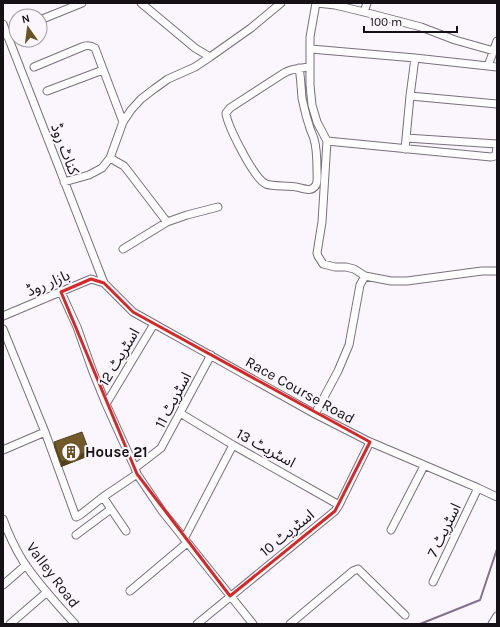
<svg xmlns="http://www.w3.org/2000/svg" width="500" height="627" viewBox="0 0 500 627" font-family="Karla,'Noto Sans Arabic',sans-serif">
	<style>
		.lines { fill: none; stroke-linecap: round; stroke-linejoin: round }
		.stream { stroke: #856f91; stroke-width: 2 }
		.minor-casing { stroke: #796f7e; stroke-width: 9 }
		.minor { stroke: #fff; stroke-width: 7 }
		.wall { fill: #624e23 }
		.shaded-wall { fill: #50401d }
		.building { fill: #725b29; stroke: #50401d }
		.marked { fill: none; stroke: #d62828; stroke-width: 3; stroke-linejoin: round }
		.labels { text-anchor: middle; stroke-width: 4; stroke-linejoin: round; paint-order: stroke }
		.street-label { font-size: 15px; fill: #151117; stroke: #fbf6fd }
		.poi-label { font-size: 15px; font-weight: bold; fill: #151117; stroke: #fbf6fd; text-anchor: start }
	</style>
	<rect width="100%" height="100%" fill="#fbf6fd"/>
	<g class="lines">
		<path class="stream" d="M420 624 480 600 497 549"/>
		<defs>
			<path id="minor" d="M141 3 195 48 210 57 251 28 281 3
				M317 3 335 5 364 12 421 27 455 40 494 51
				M364 12 367 3
				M40 20 82 3
				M3 24 104 283 133 312 315 414 370 442 478 488 497 497
				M3 35 16 30
				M311 49 415 58 497 67
				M488 66 497 41
				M34 67 82 47C87 45 90 45 95 48L123 122
				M299 68C301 78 301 88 302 98 304 107 306 117 309 125 310 130 313 135 314 139 317 149 317 160 317 170 317 175 318 181 316 185 311 193 303 188 296 187 288 185 273 187 266 184 254 179 227 125 226 113L230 108 284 73C292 68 301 68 310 67
				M47 91 103 70
				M410 96 497 104
				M406 138 497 144
				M327 141 491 157 495 156 496 154 497 147
				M405 149 410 96 415 58
				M110 158 124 166 128 171 167 222
				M64 182 89 175 102 168 110 158 123 122 131 110 141 99 154 89 168 79 195 67 210 57
				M123 249 167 222 187 215 218 207
				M365 276 391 281H407L482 271H497
				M61 292 77 327 93 372 106 404 135 468 137 474 162 511 253 624
				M3 316 91 279 104 283
				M3 329 45 432 76 517 80 515 103 497 137 474
				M106 404 154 324
				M180 413 233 445 339 505
				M315 414 338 371 349 345 360 285 365 276 354 269 346 267H335L323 264 318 256 317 253 322 222 327 141 317 122 312 105 310 85V37L316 3
				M3 450 45 432
				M135 468 161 448 211 355
				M103 497 126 531
				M3 519C8 533 15 548 23 561 38 584 57 604 75 624
				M391 530 424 466
				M76 535 111 509
				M184 539 233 445
				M433 582 478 488
				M3 585 26 565
				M130 591 187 543
				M10 624 47 592
				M197 624 335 511 339 505 370 442
				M290 624 353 571 358 569 405 615
				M492 624 497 616"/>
		</defs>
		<use href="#minor" class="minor-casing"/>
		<use href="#minor" class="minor"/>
	</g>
	<path class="wall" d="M54 442 89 456 61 467 54 447Z"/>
	<path class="shaded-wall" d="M89 451V456L61 467V462Z"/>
	<path class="building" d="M82 432 89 451 61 462 54 442Z"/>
	<path class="marked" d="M91 279 104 283 133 312 370 442 335 511 230 596 137 474 61 292Z"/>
	<defs>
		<symbol id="building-ring" viewBox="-11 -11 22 22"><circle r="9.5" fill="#fbf6fd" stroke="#6a5423" stroke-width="1.5"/><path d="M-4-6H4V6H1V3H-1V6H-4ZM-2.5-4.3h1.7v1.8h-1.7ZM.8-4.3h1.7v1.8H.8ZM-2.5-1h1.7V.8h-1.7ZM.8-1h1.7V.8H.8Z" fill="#6a5423"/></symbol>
	</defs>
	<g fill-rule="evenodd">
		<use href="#building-ring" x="60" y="441" width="22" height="22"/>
	</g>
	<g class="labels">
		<g class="street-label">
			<text transform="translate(65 149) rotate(69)" y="5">کناٹ روڈ</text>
			<text transform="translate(48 283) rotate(-23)" y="5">بازار روڈ</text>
			<text transform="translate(119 357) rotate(-59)" y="5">اسٹریٹ 12</text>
			<text transform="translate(300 390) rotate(29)" y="5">Race Course Road</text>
			<text transform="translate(173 400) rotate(-62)" y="5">اسٹریٹ 11</text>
			<text transform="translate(266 448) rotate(29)" y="5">اسٹریٹ 13</text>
			<text transform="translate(444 530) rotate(-64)" y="5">اسٹریٹ 7</text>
			<text transform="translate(287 533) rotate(-39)" y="5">اسٹریٹ 10</text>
			<text transform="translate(53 575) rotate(53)" y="5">Valley Road</text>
		</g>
		<g class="poi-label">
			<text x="85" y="457">House 21</text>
		</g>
	</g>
	<rect width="500" height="627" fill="none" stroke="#151117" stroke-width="8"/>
	<g transform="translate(28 28) rotate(346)"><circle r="19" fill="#fbf6fd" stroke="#9f9aa1"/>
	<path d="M0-3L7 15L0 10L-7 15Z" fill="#6a5423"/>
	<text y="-6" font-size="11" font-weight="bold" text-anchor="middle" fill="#151117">N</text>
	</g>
	<path d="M364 26v6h93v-6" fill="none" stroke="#151117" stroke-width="2"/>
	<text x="370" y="26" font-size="12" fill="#151117" stroke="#fbf6fd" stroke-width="3" paint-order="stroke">100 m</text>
</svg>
